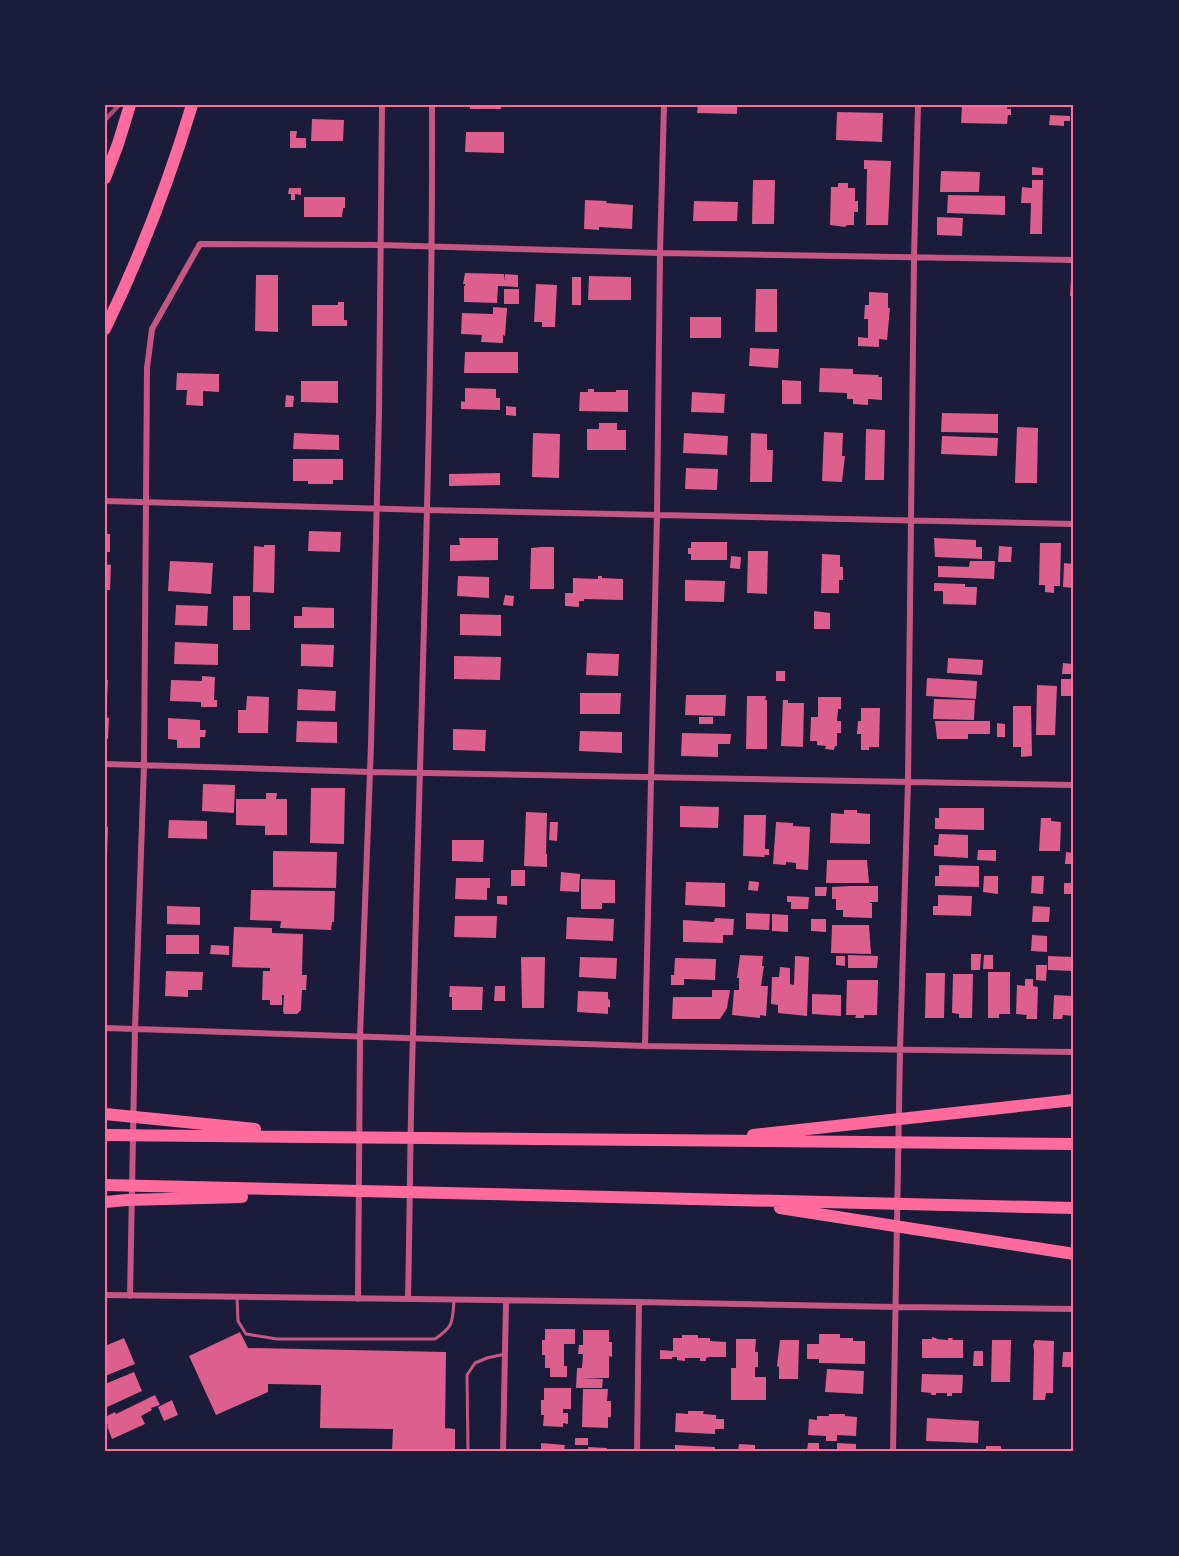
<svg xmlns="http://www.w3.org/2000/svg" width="1179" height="1556" viewBox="0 0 1179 1556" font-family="Merriweather,serif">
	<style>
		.building { fill: #dd5f8e }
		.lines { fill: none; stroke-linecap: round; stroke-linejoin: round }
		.service { stroke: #c65784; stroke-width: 3 }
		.minor { stroke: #c65784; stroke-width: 6 }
		.motorway { stroke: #ff6b9d; stroke-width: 12 }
		.rail { stroke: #a44b75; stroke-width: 4.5 }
		.neatline { fill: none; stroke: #ff6b9d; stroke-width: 2 }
	</style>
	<rect width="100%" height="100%" fill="#1b1b3a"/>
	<path class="building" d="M470 105H501V109H470Z
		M698 105H737V114L697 113Z
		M962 105H1008L1007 109H1011V115H1008L1007 124 961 123Z
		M837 112 883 113 882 142 836 140Z
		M1050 115 1070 116V121H1064V126L1049 125Z
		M312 119 344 120 343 141H311Z
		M290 131H297L296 138H306V148H290Z
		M466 132H504V153L465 152Z
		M864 160 891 161 888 225H866L867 169H864Z
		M1032 167 1043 168V175H1032Z
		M941 171 980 172 979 192H940Z
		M753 180H775L774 224H752Z
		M1032 180H1043L1042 234H1030L1031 203H1021L1022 187 1032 188Z
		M838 183H848V188H855V201H858V212H854V225H847L845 227 830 225 831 187H838Z
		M289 188H301V195L295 194V200H291V194H288Z
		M948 195 1005 196V215L947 213Z
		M304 197H345V208H343L342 217H304Z
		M585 200 607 201 606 203 633 205 632 229 599 227V230L584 229Z
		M694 201 738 202 737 221H693Z
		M937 217 963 218 962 236 937 235Z
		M465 273 504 274V281L505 274 518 275V287L498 286 497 303 464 302V286H465V284H463Z
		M256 275H278V332L255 331Z
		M589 276 631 277V300H588Z
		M572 277H581V305H572Z
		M1071 279H1074V296H1070Z
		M536 284 557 285 555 327H542V322H534Z
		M504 289H519V304H504Z
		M756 289H777V332H755Z
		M869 292 888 293V308H890L887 340 879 339V347L858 346V337L868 338V319H864L865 305H869Z
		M338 302H344V320H347V326H312V305H338Z
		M493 307 507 308 505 336 503 335V343L481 342 482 335 461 334 462 313 493 314Z
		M690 317H721V338H690Z
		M750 348 779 349 778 368 749 366Z
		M465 352H518V373H464Z
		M820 368 853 369V374L879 375 878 377H882V400L868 399V405L853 404V399H847V393L819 392Z
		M177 373 219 374V392L203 391V406L186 405 187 390H176Z
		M782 380 801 381V404H782Z
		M301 381H338V403L301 402Z
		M465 388 496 389V398H500V410L461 409V401L465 402Z
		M588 389H594V392H616V390H628V412L579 411 580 392H588Z
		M692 392 725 394 724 413 691 412Z
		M286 395 294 396 293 407H285Z
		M506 406 516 407V416L506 415Z
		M942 413 998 414V433L941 432Z
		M599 423H617V430H626V450H587V429H599Z
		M1017 427 1038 428 1037 483H1015Z
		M866 429 885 430 884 480H865Z
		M824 432 843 433 842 456H845L842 482 822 481Z
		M294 433 339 435V450L293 449Z
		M533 433 560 434 559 478 532 477Z
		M684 433 728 436 727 455 683 453Z
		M751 433 767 434V450H773L772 482H750Z
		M942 436 998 438 997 456 941 454Z
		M293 459H343V480H333V484H308V481H293Z
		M686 468 718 469 717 490 685 489Z
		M500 473V485L449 486V474Z
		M309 531 341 532 340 552 308 551Z
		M105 534H110V552H105Z
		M459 538H498V560L450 561V545H460Z
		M934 538 976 540V547H982V559L935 557Z
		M691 542H727V560H691V554H688V548H691Z
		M1040 543H1061L1060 586H1054V593L1045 592V585H1039Z
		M264 545H275L274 593 253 592 254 546 264 547Z
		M999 546 1012 547 1011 562H998Z
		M541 547H554V589H530L531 548Z
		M748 551H768L767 594 747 593Z
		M822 554 840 555V567H843V580H839V593H821Z
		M731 556 741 557 740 569 730 568Z
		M170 561 213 563 211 594 168 591Z
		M970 561H995L994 579 938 577V566L969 567Z
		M1064 563 1074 564V588L1063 587Z
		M105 564 111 565 110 590H105Z
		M458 576 489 577V598L457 596Z
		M598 576H602V578L623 579V600L584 599V601H579V607L565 606V593H573V578L598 579Z
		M685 580 725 581 724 602 685 601Z
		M934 583 965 584V587H977L976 605 943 604V591H934Z
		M505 595 514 596 513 606 503 605Z
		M233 596H250V630H233Z
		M176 605 208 606 207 626 175 625Z
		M302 607 334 608V628H294V616H302Z
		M814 611 830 613V629H814Z
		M460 614 501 615V636L460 635Z
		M175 642 218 644V665L174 664Z
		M301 644 334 645 333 667 301 666Z
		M587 653 619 654 618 676 586 675Z
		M454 656 501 657 500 680 454 679Z
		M948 658 983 660 982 675 947 673Z
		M1063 663 1072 664 1071 674H1062Z
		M776 671H785V681H776Z
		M202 676 215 677 214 700H217V707H201V702L170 701 171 680 202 681Z
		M927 678 977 681 976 699 926 696Z
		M1061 679H1072V696H1061Z
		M105 680H108L107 701H105Z
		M1037 685 1057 686 1055 735H1036Z
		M298 689 336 691 335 711 297 710Z
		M580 693H621L620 714H580Z
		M686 695H726L725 716 685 715Z
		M247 696 269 697 268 733H238V710H246Z
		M747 696H766L765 700H767V749H746Z
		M818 697H841V709H838L837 721H841V733H837V746H835L834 750 825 749 826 746 817 745V741H810L811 717H818Z
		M934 699 975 700 974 720 933 719Z
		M783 700H788V703H804L803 747 781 746Z
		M1013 706H1031L1032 756 1021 757V747H1013Z
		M861 708H880L879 747H869V750H861V734H857L858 721H861Z
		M105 717 109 718 108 739H105Z
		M699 717H713V724H699Z
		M168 718 200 720V730H206L205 737H200V748H177V740L168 739Z
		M297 721 337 722V743L296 742Z
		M935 721H990V734H968V739H937Z
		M997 723 1005 724V737H997Z
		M453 729 486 730 485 751 453 750Z
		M580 731 622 732V753L579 751Z
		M682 733 731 734 730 744H718V757L681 756Z
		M203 784 235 785 234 813 202 811Z
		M311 788H345L344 844 310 843Z
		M266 793H277L276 799H287V835H265V826L236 825V799H266Z
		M680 806 719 807 718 828 680 827Z
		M939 808H984V830L935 829V818H939Z
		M844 810H857V813L870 814V844L830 843 831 813 844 814Z
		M526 812 547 813 546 854H547V867L524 866Z
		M744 815H766L765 849H769V855H764L765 857 743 856Z
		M1041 818H1051V821L1061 822 1060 851H1039Z
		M169 820 207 821V839L168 838Z
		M550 822H558L557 841 549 840Z
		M776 822 793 823V826L810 827 808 870 796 869V863L786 862V865L773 864Z
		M105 827H108L107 856H105Z
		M939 834 968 835V858L934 856V845H938Z
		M452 840H484L483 862 452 861Z
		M978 850H996V861L977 860Z
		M273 851 337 852 336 888 273 887Z
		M1066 852 1074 853V864H1065Z
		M827 860H867L869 883H826Z
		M939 865 979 866V887L935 886V876H939Z
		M511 870H525V886H511Z
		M561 872 580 874 579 892 560 891Z
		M984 876H998V894L983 892Z
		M1032 876H1044L1043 894 1031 893Z
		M456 878H490V888H487V900L455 899Z
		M581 879 615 880V903H602V909H581Z
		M749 881 759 882 758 891 748 890Z
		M686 882 725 883V907L685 905Z
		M1064 883H1074V894H1064Z
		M850 886H878V902H870V903H872V918L843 917V910H836V899H832V887Z
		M815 887H827L826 896H815Z
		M251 890 335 891 334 922H332L331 930 280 928 281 921 250 920Z
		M938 895 972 896 971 916 933 915V906H938Z
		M497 896H507V905L497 904Z
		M787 896 809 897 808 909H791V902H787Z
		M167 906 200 907V925L167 924Z
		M1033 906 1050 907 1049 922H1032Z
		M746 913 770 914 769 930 746 929Z
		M772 914 788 915V932L772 931Z
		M455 916H497L496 938 454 937Z
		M567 917 614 919 613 941 566 939Z
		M715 918 734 919 733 935H723V943L683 942V920L714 922Z
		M811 919H826V932L811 931Z
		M832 925H869L871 954 831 953Z
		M234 927 272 928V933L303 934 302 975H307L306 990H302L301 1010 297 1014H284L283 1011 284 995H282V1005H270V1000H262L263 971H270V968L232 967Z
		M166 935H199V954H166Z
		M1032 935 1047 936V952L1031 951Z
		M211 945 229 946V955L210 954Z
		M971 954H981L980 970H971Z
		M740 955 763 956 762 966H764L761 986H768L766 1016 760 1015V1018L732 1015 734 990H739V978H737Z
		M848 955 878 956 877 968H848Z
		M984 955H993V969H983Z
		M795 956 809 957 807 1016 778 1013V1005L771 1004 772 977H779L780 967 790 968V984L794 985Z
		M836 956H845V966L836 965Z
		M1048 956 1074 957V971L1048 970Z
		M521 957H545L544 1008H522Z
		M580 957 617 958 616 979 579 977Z
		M675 958 716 959 715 980 684 979V985H671V975H674Z
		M1036 965H1047L1046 981 1036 980Z
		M166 971 203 972 202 990H188V997L165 996Z
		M988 972H1010V1014H999V1018H988Z
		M926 973H945L944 1018H925Z
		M953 974H973L972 1018H959V1014L952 1013Z
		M1025 979H1033V986L1038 987 1037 1019H1026L1027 1015 1016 1014 1017 985 1025 986Z
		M847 980H878L877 1015H864V1018H855L856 1015H846Z
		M450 986 483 987 482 1010H452V997H449Z
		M495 986H505V1001H494Z
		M712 990H730L727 1008 720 1019H672L673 997H712Z
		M578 991 608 992V999L610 1000V1007H608V1014L577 1012Z
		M812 994 841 995V1016L812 1014Z
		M1054 995 1074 996 1073 1016 1063 1015 1062 1019H1053Z
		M545 1329H575V1344H564V1366H567V1377H550V1368H545V1355H542V1340H545Z
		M583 1330H609V1342H612V1357L609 1356V1378H580L603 1379 602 1388H576L577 1368H582L583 1354H578L579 1345H583Z
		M240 1332 248 1348 446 1352 445 1428 455 1429V1451H392L393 1429 320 1428 321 1385 268 1384V1392L216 1415 189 1356Z
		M819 1334H840V1338H853V1341H865V1364L819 1363V1359H807V1344H819Z
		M682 1335H698V1338H710V1341L726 1342V1357H709L706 1358V1361H700V1358H685V1361L677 1360V1357H672V1359H660V1350L673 1351V1338H682Z
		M932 1337 936 1338 937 1339 948 1340V1338H953L952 1340H963V1358H922V1339H932Z
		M124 1338 135 1364 105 1376V1346Z
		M736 1339H756L755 1352H758V1367H755V1377H766V1400H731V1368H736Z
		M780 1340H799L798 1379H779V1367L777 1366Z
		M992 1340H1011L1010 1382H991Z
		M1035 1340 1054 1341 1053 1393H1046L1045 1400H1033L1034 1350 1033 1345Z
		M974 1351H983V1366H973Z
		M1063 1352H1074V1367H1062Z
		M827 1369 864 1371 863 1394 825 1392Z
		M134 1372 142 1391 105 1408V1384Z
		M922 1374 963 1375 962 1393H952V1396H947V1393H936V1395H931V1393L921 1392Z
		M544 1388H571V1409H563V1413H568V1424L563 1423V1427L543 1426 544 1415H541V1400H544Z
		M583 1389H608L607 1401H611V1417H608V1428L582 1427Z
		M155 1395 160 1405 151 1408 152 1410 141 1416 145 1424 112 1439 107 1426H108L105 1417 115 1412 116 1414Z
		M172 1400 178 1415 164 1421 158 1407Z
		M688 1411H704L703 1414 716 1415V1419H724V1429H715V1434L675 1432 676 1413 688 1414Z
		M829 1414H845V1416L857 1417 856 1436 837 1435V1441H826V1436L808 1435 809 1419 817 1420V1416H829Z
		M927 1418 979 1421 978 1443 926 1441Z
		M575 1438H588V1445H575Z
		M541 1443 565 1445 564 1451H541Z
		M808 1443H819V1449H837V1443L856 1444V1451H807Z
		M739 1444 755 1445V1451H738Z
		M675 1445 715 1447V1451H675Z
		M986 1446H1001V1451H986Z
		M588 1447 607 1448V1451H588Z"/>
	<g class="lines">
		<path class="service" d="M237 1297 238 1321 246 1334 277 1339H435C454 1326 452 1323 454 1301
			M468 1451 467 1375 475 1363 487 1358 505 1354"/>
		<path class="minor" d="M105 501 427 510 1074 524
			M105 764 370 772 1074 785
			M105 1028 645 1046 1074 1052
			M645 1046 657 515 660 253 664 105
			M105 1295 639 1302 896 1307 1074 1309
			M130 1296 135 1029 144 765 147 368 152 329 200 244 380 245 660 253 1074 260
			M358 1299 360 1036 371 745 379 412 382 105
			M408 1299C410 1211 410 1123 413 1035 420 725 433 415 432 105
			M503 1451 506 1301
			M637 1451 639 1302
			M893 1451 900 1050 908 782 914 257 918 105"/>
		<path class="motorway" d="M105 178 118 144 130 105
			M105 329C140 257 169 181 192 105
			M105 1114 255 1129
			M105 1135 1074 1144
			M753 1135 1074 1100
			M105 1185 1074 1208
			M105 1202 127 1200 242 1197
			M780 1208 1074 1254"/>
		<path class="rail" d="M105 106 106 105
			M105 120 119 105"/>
	</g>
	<rect width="1179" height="1556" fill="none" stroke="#1b1b3a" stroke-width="213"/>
	<rect x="106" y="106" width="966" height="1344" class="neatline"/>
</svg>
